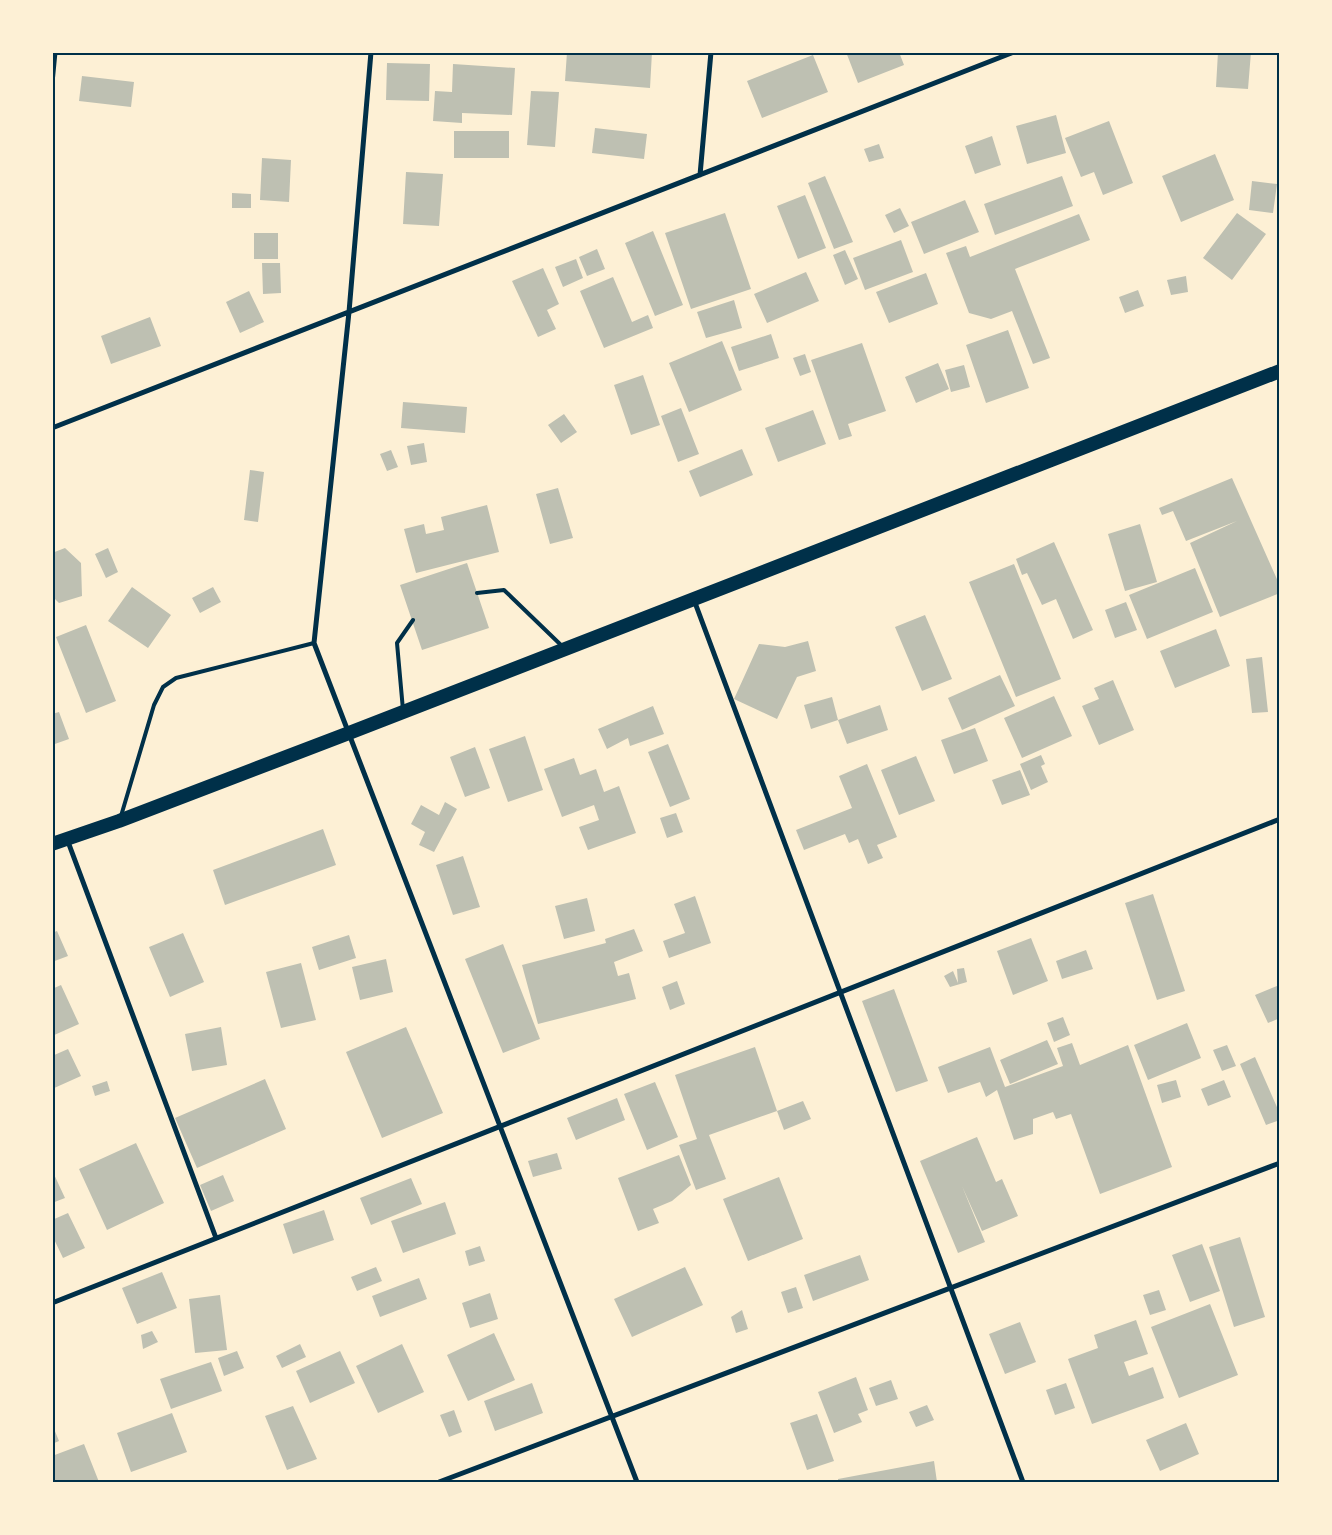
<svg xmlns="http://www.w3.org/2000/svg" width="1332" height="1535" viewBox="0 0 1332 1535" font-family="Inter,sans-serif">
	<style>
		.building { fill: #bec0b2 }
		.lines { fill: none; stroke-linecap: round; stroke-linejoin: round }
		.service { stroke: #003049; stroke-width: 4 }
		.minor { stroke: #003049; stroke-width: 5 }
		.trunk { stroke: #003049; stroke-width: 14 }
		.neatline { fill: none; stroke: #003049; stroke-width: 2 }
	</style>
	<rect width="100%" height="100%" fill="#fdf0d5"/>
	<path class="building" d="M567 52H652L650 88 565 81Z
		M846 52H899L904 65 858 83Z
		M1218 52H1251L1248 89 1216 87Z
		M813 55 828 92 762 118 747 81Z
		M387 63 430 64 429 101 386 100Z
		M453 64 515 68 512 115 462 113V123L433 121 435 91 452 92Z
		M82 76 134 82 131 107 79 101Z
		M531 91 559 92 555 147 527 145Z
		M1056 115 1066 153 1027 164 1016 126Z
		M1109 121 1133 183 1103 195 1094 172 1081 177 1065 138Z
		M595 128 647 134 644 159 592 153Z
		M454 131H509V158H454Z
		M992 136 1001 165 975 174 965 146Z
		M879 144 884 158 869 162 864 149Z
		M1215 154 1234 200 1181 222 1162 176Z
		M262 158 291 160 289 202 260 200Z
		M406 172 443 174 439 226 403 224Z
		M825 176 853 242 834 249 808 183Z
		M1062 176 1073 206 995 235 984 204Z
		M1252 181 1277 184 1273 213 1249 210Z
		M232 193 251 194V208H232Z
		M805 195 826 248 798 259 777 206Z
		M965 200 979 232 924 254 911 222Z
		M900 208 909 226 894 233 885 215Z
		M725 213 751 289 691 309 665 233Z
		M1237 213 1266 234 1232 280 1203 258Z
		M1079 214 1090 240 1015 269 1050 358 1033 364 1012 311 991 319 969 313 946 253 966 246 970 257Z
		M653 231 683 305 655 316 625 243Z
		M254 233H278V259H254Z
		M901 240 913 272 865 290 853 258Z
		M597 249 605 269 587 276 579 257Z
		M845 250 858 279 845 285 833 255Z
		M576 259 583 278 563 287 555 267Z
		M262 263H280L281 293 263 294Z
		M543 268 559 304 547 310 556 329 538 337 512 281Z
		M806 272 819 301 767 323 754 294Z
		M926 273 938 304 889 323 876 292Z
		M1186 276 1188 292 1171 295 1167 280Z
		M613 277 632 322 648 315 653 328 604 348 580 291Z
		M1138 290 1144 306 1125 313 1119 297Z
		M249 291 264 322 240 333 226 302Z
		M734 300 742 328 706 338 697 312Z
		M150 317 161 346 111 364 101 336Z
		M1008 330 1029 388 986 403 966 345Z
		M771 334 779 358 739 371 731 347Z
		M722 341 742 390 689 412 669 363Z
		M862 343 886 411 848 424 852 436 839 440 811 360Z
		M805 354 811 372 800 376 793 358Z
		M938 363 949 389 916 403 905 377Z
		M964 365 970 387 951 392 945 370Z
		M643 375 660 425 631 435 614 385Z
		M403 402 467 407 465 433 401 428Z
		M681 408 699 454 678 462 661 416Z
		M813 410 826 444 778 462 765 428Z
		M564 414 577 432 561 443 548 425Z
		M424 443 427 462 411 465 407 446Z
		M742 449 753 475 700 497 689 471Z
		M391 450 398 467 387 471 380 454Z
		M250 470 264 472 258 522 244 520Z
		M1232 478 1280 586V593L1220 617 1190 543 1237 521 1186 541 1173 511 1162 515 1159 508Z
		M558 488 573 538 550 544 536 494Z
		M487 505 499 552 416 573 404 529 424 524 426 534 444 530 441 517Z
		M1140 524 1157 582 1125 591 1108 534Z
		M1054 542 1093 630 1073 639 1056 599 1042 605 1027 573 1022 575 1016 559Z
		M65 548 81 563 82 596 59 603 52 596V553Z
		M108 548 118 572 106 578 95 554Z
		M467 563 489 628 422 650 400 585Z
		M1014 564 1061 679 1016 697 969 582Z
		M1195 568 1213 612 1147 639 1129 595Z
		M132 587 171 615 148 648 108 621Z
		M213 587 221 602 200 613 192 598Z
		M1126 602 1137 630 1115 638 1105 610Z
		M925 615 952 679 922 691 895 627Z
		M86 625 116 701 86 713 56 637Z
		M1216 629 1230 666 1175 688 1160 651Z
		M808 641 816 671 797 677 777 719 734 699 759 644 785 647Z
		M1262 657 1268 712 1252 713 1246 659Z
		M1000 675 1015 706 962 730 948 698Z
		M1113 680 1134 730 1099 745 1082 706 1099 699 1094 688Z
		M1054 696 1072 736 1022 758 1004 718Z
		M832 697 838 720 811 729 804 705Z
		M880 705 888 730 847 744 838 720Z
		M653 706 664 734 630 746 628 738 607 749 598 729Z
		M59 712 69 739 52 745V714Z
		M975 728 988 761 954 774 941 740Z
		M525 736 543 790 508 802 489 749Z
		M668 744 690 799 670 807 648 752Z
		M475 747 490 788 465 797 450 757Z
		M1041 755 1045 764 1041 766 1048 782 1031 790 1020 764Z
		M916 756 935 801 899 815 881 770Z
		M574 758 580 775 596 769 604 792 619 786 636 833 588 850 579 827 599 820 594 805 562 817 544 769Z
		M867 764 897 837 877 845 883 858 868 864 858 839 849 843 845 834 804 850 796 830 852 808 839 776Z
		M1020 770 1030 795 1002 805 992 780Z
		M445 802 457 809 434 852 419 845 425 832 411 824 421 805 439 815Z
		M676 813 683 832 667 838 660 818Z
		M323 829 336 865 225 905 213 870Z
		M463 856 480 907 453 915 436 865Z
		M1153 894 1185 991 1157 1000 1125 903Z
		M695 896 711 943 669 958 663 941 685 933 674 904Z
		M587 898 595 931 564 939 555 906Z
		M634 929 643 951 614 962 618 976 629 973 636 999 538 1024 522 965 606 943 605 939Z
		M57 931 68 956 52 962V933Z
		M183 933 204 982 170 997 149 947Z
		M349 935 356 958 319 970 312 947Z
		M1031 938 1048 981 1013 995 997 951Z
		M503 944 540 1039 503 1053 465 959Z
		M1086 950 1093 969 1062 979 1056 961Z
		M386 959 393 992 360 1000 352 967Z
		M301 963 316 1020 281 1028 266 972Z
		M964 968 967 982 950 987 944 976 953 971 958 983 957 969Z
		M677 981 685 1004 670 1010 662 987Z
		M61 985 79 1024 52 1036V989Z
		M1277 986 1280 992V1018L1268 1023 1255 995Z
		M894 989 928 1081 896 1092 862 1001Z
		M1063 1017 1070 1035 1054 1042 1047 1023Z
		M1187 1023 1201 1058 1148 1080 1134 1045Z
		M221 1027 227 1065 192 1071 185 1034Z
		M406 1027 443 1113 382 1138 346 1052Z
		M1047 1040 1058 1064 1010 1084 1000 1060Z
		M1072 1043 1080 1065 1128 1045 1172 1167 1100 1194 1071 1114 1056 1119 1053 1112 1033 1119V1134L1014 1140 997 1090 986 1097 980 1082 948 1093 938 1067 990 1047 1005 1087 1063 1066 1057 1048Z
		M1227 1045 1236 1066 1222 1071 1213 1050Z
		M755 1047 777 1111 803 1101 811 1119 784 1130 777 1111 709 1135 726 1179 696 1190 679 1145 697 1139 675 1075Z
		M68 1049 81 1076 52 1089V1056Z
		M1255 1057 1280 1114V1120L1266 1125 1240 1064Z
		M265 1079 286 1129 197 1168 175 1118Z
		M1176 1080 1181 1097 1162 1103 1157 1085Z
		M1224 1080 1231 1097 1208 1106 1201 1089Z
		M107 1081 110 1091 95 1096 92 1086Z
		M655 1082 678 1137 647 1150 624 1094Z
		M617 1098 625 1120 576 1140 567 1118Z
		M977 1137 996 1182 1002 1179 1018 1216 982 1231 962 1186 985 1242 958 1253 920 1161Z
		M136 1143 164 1203 107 1230 79 1169Z
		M557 1153 562 1169 533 1177 528 1161Z
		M679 1155 691 1185 672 1201 653 1209 659 1223 638 1231 618 1178Z
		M52 1170 65 1198 52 1203Z
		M223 1175 234 1201 211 1211 200 1185Z
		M779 1177 803 1239 748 1261 723 1199Z
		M411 1178 422 1204 371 1225 360 1198Z
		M445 1202 456 1234 403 1253 391 1221Z
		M324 1210 334 1240 293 1254 283 1224Z
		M68 1213 85 1248 63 1258 52 1235V1220Z
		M1240 1237 1265 1317 1234 1327 1209 1247Z
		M1202 1244 1220 1291 1190 1302 1172 1255Z
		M480 1246 485 1261 469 1266 465 1251Z
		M860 1255 869 1280 813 1301 804 1275Z
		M376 1267 382 1281 357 1291 351 1277Z
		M685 1267 703 1305 632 1337 614 1299Z
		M162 1272 177 1308 137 1324 122 1288Z
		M419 1278 427 1299 380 1317 372 1296Z
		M796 1287 803 1308 788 1313 781 1292Z
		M1159 1290 1166 1310 1150 1315 1143 1295Z
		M490 1293 498 1319 470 1328 462 1303Z
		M220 1295 227 1350 195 1353 189 1299Z
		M1210 1304 1238 1375 1179 1398 1151 1327Z
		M742 1310 748 1329 736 1333 731 1317Z
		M1136 1320 1148 1354 1124 1362 1129 1376 1153 1367 1164 1398 1092 1424 1068 1359 1098 1348 1094 1335Z
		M1020 1322 1036 1362 1005 1374 989 1334Z
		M152 1331 158 1342 143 1349 141 1335Z
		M494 1333 515 1380 468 1401 447 1355Z
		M300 1344 306 1357 282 1368 276 1356Z
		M402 1344 424 1392 378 1413 356 1366Z
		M237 1351 244 1368 224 1376 218 1358Z
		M340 1351 355 1383 310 1403 296 1371Z
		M211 1362 222 1391 171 1409 160 1379Z
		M856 1377 868 1410 858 1414 862 1422 834 1433 818 1392Z
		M891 1380 898 1399 876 1406 869 1388Z
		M532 1383 543 1413 495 1431 484 1401Z
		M1066 1383 1075 1408 1055 1415 1046 1390Z
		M927 1405 934 1420 916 1427 909 1412Z
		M293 1406 317 1459 287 1470 265 1416Z
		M454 1410 462 1432 449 1437 440 1415Z
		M172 1413 187 1452 131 1472 117 1433Z
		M817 1414 834 1461 807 1470 790 1423Z
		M1186 1423 1199 1454 1160 1471 1146 1440Z
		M52 1424 59 1441 52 1444Z
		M84 1444 99 1482H52V1456Z
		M934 1461 937 1482H838V1479Z"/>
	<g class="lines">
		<path class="service" d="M477 593 504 590 562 646
			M403 710 397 643 413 620
			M121 816 154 705 163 687 176 678 314 643"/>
		<path class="minor" d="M371 52 349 312 314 643 637 1482
			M52 83 55 52
			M700 175 711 52
			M52 428 1014 52
			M694 600 1023 1482
			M67 839 216 1238
			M52 1303 1280 819
			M439 1482 1280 1163"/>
		<path class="trunk" d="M52 844 119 821 349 733 1280 371"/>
	</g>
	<rect width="1332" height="1535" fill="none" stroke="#fdf0d5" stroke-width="108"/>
	<rect x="54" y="54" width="1224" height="1427" class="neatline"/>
</svg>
